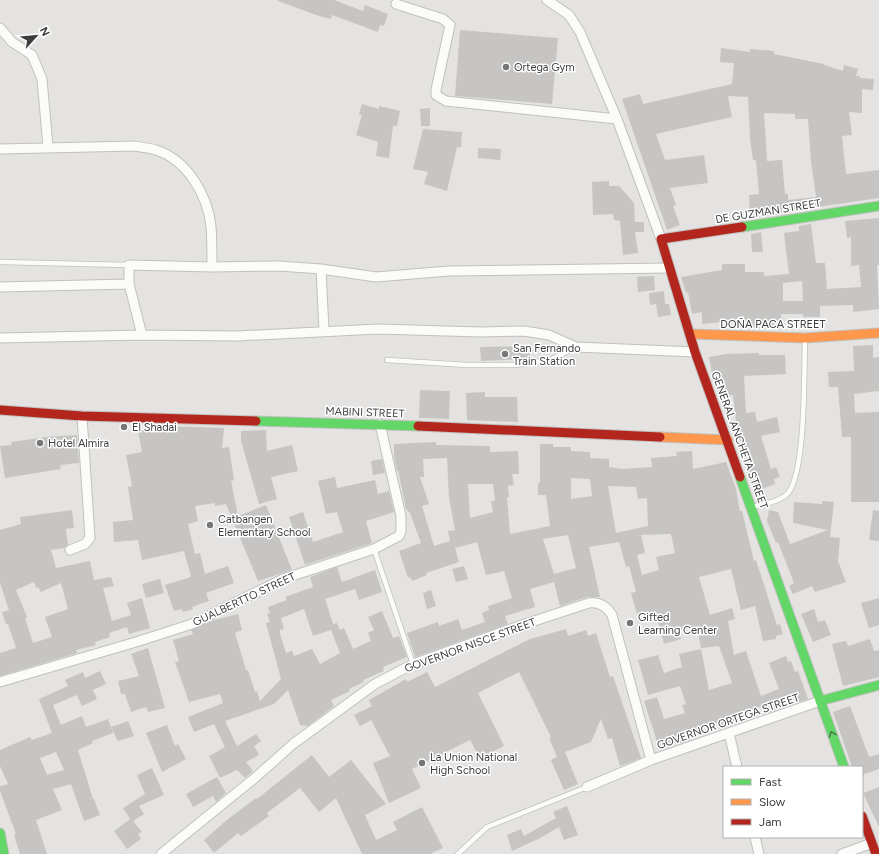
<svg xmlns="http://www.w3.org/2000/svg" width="879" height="854" viewBox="0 0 879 854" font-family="Figtree,sans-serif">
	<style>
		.building { fill: #c6c5c3; fill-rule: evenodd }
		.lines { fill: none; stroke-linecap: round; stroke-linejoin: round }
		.lane-casing { stroke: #c1c0be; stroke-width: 6 }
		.street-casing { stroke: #c1c0be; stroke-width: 11 }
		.fast-casing { stroke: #c1c0be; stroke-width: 11 }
		.slow-casing { stroke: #c1c0be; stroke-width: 11 }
		.jam-casing { stroke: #c1c0be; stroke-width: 11 }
		.lane { stroke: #fbfbfa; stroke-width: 4.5 }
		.street { stroke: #fbfbfa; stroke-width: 9 }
		.fast { stroke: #63d668; stroke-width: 9 }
		.slow { stroke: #ff974d; stroke-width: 9 }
		.jam { stroke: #b3261e; stroke-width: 9 }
		.oneway { stroke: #4c7a4d }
		.poi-dot { fill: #777775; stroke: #fff; stroke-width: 1.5 }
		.labels { text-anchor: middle; stroke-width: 3; stroke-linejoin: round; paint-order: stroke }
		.poi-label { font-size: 11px; fill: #3d3d3b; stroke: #fff; text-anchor: start }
		.street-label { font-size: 11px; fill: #3d3d3b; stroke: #fff }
	</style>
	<rect width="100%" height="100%" fill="#e4e3e1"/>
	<path class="building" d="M278 0H334L363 11 365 5 388 14 384 26 380 25 378 32 332 15 331 19 319 16 278 1Z
		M460 30 558 38 552 104 455 96Z
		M721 48 750 52V49L774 51V54L824 64V65L843 71 844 65 858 69 856 76H860V78L874 79 873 90 862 89V113L849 112 852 135 842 136 846 174 879 170V198L750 217 749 195 759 194 756 160H753L750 138 748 97 728 96 732 117 656 134 665 160 704 155 708 183 670 188 676 205 673 206 680 225 667 230 622 99 640 94 643 104 732 84 734 63 720 62ZM764 113 795 114V119H808L811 161 816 197 788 200V194H785L782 160 767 161Z
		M362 104 379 109V106L400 111 397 126H393L389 158 376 156 378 142 356 135 362 115 359 114Z
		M430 108V126H421L420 109Z
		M423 129 462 132 461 147H457L447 191 424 184 428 172 413 169Z
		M478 148 501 149 500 160 478 158Z
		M609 181V186H619L634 203 635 222H644V232H635L638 253 623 255 620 221 614 220 613 214 593 215 592 182Z
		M879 218V265H877L879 309 853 312V305L820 306V317H803V314H781L782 326 764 328 733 327V321L702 324V312L692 314 688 292 686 293 681 277 722 270V264H745V272H764V276L789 274 784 233 799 231V226L811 224 816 263H825L827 289 861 287 859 265 851 266V237L847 238 845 221ZM802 281 803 301H783V283Z
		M761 232 763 252H752L751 234Z
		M654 276 655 290 638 292 637 277Z
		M664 291 665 304H669L671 315 658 317 656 304 650 305 649 293Z
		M873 345V358L879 357V391L854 394 855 413 879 412V502H851V437H842L838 387H829L828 372 854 371 853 346Z
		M530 346V359L481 361 480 347Z
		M759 353V355H785L786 374 744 376 746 413 755 412 757 422 777 417 780 432 761 436 771 469 776 467 780 477 774 479 775 484 754 492 737 430 733 395 720 398 715 379 713 378 709 357 726 354Z
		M420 390 450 391 449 419 419 418Z
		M485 392V397H517L518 422 467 420 466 393Z
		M161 426 224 428 222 448 229 447 234 480 231 481 238 516 266 505 292 570 258 581 226 504 215 506V503L195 506 198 521 188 524 195 554 200 553 205 574 228 566 234 583 206 593 209 601 192 607 193 609 183 612 182 609 174 611 165 585 191 577 184 551 142 560 138 540 114 542 113 522 133 520 128 487 132 486 126 455 142 452 138 431Z
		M266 430 267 451 292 445 298 471 271 477 277 499 259 504 241 441V431Z
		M77 435 79 463 60 465 61 469 5 478 0 446 12 445 11 442 46 437Z
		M436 442V445L490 446V452L518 451 519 474H512L514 485 508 486 509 497H507L510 534 550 526 546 495H538V483H540V444H553V447H571V451L590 452V458L609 459V467L623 469 652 467 651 458 677 456 676 452 692 451 693 469 726 462 736 489 740 511H742L754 561 756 560 777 625 780 624 783 634 776 636V639L763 641 755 606 741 610 731 569 699 577 710 615 732 608 735 619 728 621 734 655 746 651 761 696 779 689 769 663 786 656 788 662 791 661 795 672 798 671 808 699 768 713 765 705 734 716 736 724 720 728 719 722 689 732 691 740 680 743V741L659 748 644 701 657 697 664 719 685 713 682 705 686 704 680 686 648 695 638 660 658 655 664 673 682 667 679 654 701 649 709 690 732 683 719 646 701 648 697 626 679 631 681 639 664 644 656 613 638 617 631 593 636 592 629 566 626 567 619 542 589 547 600 597H587L560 606 554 582 530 589 535 607 505 616 508 624 415 657 407 633 438 622 439 626 458 619 462 630 485 622 482 613 489 610 488 606 512 598 504 571 486 575 477 542 455 548 459 562 426 573 427 575 412 581 410 577 408 578 399 551 421 543 410 513 406 509 398 470 397 471 394 457V444ZM447 458 449 498 455 530 448 531 450 541 434 546 422 506 429 504 420 477H424L423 459ZM571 478 590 479 592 496 571 499ZM468 484H493L495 501H491L493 512 470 518ZM608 486 636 487 638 499 647 498 648 526 616 533ZM671 534 675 553 656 557 659 570 642 575 637 555 645 553 641 535ZM568 535 576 568 554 574 543 539Z
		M382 459 385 473 373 475 371 461Z
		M335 477 337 488 375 480 378 494 389 491 394 512 366 521 372 543 305 565 289 517 303 512 313 542 343 532 337 512 326 514 318 481Z
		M822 501 834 502 830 537 840 538 838 561 846 582 815 592 812 586 793 594 789 586 794 583 778 542 776 543 767 521 769 510 778 512 790 544 828 530 793 523 794 502 822 504Z
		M72 510 74 528 66 529 68 545 64 548 51 550 56 568 90 561 94 580 111 577 114 586 103 588 112 621 131 615 127 603 142 598 150 628 129 634 127 627 109 633 110 637 95 642 96 645 76 650 77 653 0 676V653L16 648 8 624H6L2 612 9 610 0 583V530L21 524 20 517ZM34 582 36 588 38 587 41 592 61 583 68 609 45 617 52 637 33 643 25 618 27 617 16 590Z
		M873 510 879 511V541L869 540Z
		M464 566 468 579 456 582 452 569Z
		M337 567 342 582 375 570 382 592 359 600 355 589 325 599 333 624 337 623 340 630 344 628 353 649 371 641 368 633 374 630 368 617 382 611 393 638 399 636 407 657 383 667 384 671 363 680 364 682 349 689 350 691 331 700 334 706 308 726 300 725 288 690 274 704 225 721 237 746 256 734 261 741 254 746 259 755 246 762 253 771 245 778 237 770 220 778 209 756 225 747 214 724 194 732 188 717 223 703 220 694 189 702 175 662 179 661 173 640 193 634 191 630 214 620 238 614 242 630 235 633 246 670H248L255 692 257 691 260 701 281 679 266 623 270 622 267 614 270 613 268 607 287 600 285 597 313 587 310 577ZM304 609 313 636 331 630 340 653 320 664 312 649 294 656 292 651 286 653 280 634V630L284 629 281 618Z
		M160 579 164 593 146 598 142 584Z
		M431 590 436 606 427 609 423 593Z
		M879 598V625L869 628 861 603Z
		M814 609 818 622 825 620 831 635 813 642 801 614Z
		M566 629 568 636 586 630 588 636 596 633 610 677 613 676 641 758 620 766 612 738 608 739 601 719 591 742 565 752 578 784 564 790 551 760 557 757 549 738 551 737 519 672 478 693 504 746 480 758 470 740 412 769 421 788 389 803 373 763 390 756 371 720 360 726 354 715 372 706 369 700 406 679 407 682 427 672 435 687 530 639Z
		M870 639 874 651 879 650V677L843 686 832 644 846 641 848 646Z
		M148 648 165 708 148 712 146 707 131 712 125 694H121L118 681 139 676 131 654Z
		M100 671 106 684 93 690 97 699 82 706 77 695 53 705 61 725 82 716 86 727 108 719 113 733 92 741 93 743 78 750 93 799H94L100 815 84 821 71 784 53 789 62 810 36 820 47 854H20L14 835 16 834 0 791V786L8 784 0 766V750L30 737 32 740 52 733 39 699 68 686 65 680 83 672 85 678ZM56 752 64 770 47 775 40 758Z
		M850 706 869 757 879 754V769L862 775V767H852L833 712Z
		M128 721 134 736 118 741 111 727Z
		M167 725 175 746 178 744 186 759 162 772 146 733Z
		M312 755 329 777 351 760 386 804 365 815 376 840 397 830 393 822 422 807 443 848 430 854H362L336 798 319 812 300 788 267 813 269 816 241 836 238 833 214 853 204 840 228 819 256 798 257 799Z
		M152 768 164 795 139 806 144 814 133 821 142 832 138 834 141 839 127 849 114 831 130 819 123 808 145 794 137 775Z
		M217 777 226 793 216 802 213 796 193 807 186 794Z
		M879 787V827L863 793Z
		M567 806 578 835 564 840 559 827 540 838 512 851 507 835 521 829 524 836 556 818 553 812Z"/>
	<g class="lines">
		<defs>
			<path id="lane" d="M0 262 129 265
				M387 360 467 365H515L550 360 576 347
				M751 507C763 504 780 502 788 493 806 472 804 369 805 338
				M374 549 413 664
				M458 854 487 827 587 787"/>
			<path id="street" d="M547 0 569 15 580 32 617 119 661 239
				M396 4 443 19 450 25 436 90V95L446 101 617 119
				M0 28 12 42 32 55 42 79 48 147
				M0 149 134 146C141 147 149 148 156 150 187 160 208 195 211 227 212 240 212 254 212 267
				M321 269 324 330
				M0 287 129 284
				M142 335 129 284V265L212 267 279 266 321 269 376 277 449 271 669 268
				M0 338 142 335 237 336 378 329 481 332 524 331 549 335 576 347 695 352
				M70 550 85 544 90 538 82 416
				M0 682 136 642 192 624 283 579 374 549 399 536 401 531V516L380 424
				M729 733 737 767
				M587 787 651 760 820 701
				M755 837 759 854
				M161 854 256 777 293 744 375 684 413 664 522 625 589 603C600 602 606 606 612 615L651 760
				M842 854 872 843"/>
			<path id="fast" d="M742 227 879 206
				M256 421 418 426
				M740 477 844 767
				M820 701 879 685
				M0 833 4 854"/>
			<path id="slow" d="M691 334 805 338 879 333
				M660 437 728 440"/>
			<path id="jam" d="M0 410 82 416 256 421
				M418 426 660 437
				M740 477 695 352 661 239 742 227
				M862 816 876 854"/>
		</defs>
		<use href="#lane" class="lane-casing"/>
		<use href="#street" class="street-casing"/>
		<use href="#fast" class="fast-casing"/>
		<use href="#slow" class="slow-casing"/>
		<use href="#jam" class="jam-casing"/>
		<use href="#lane" class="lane"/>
		<use href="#street" class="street"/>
		<use href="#fast" class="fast"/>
		<use href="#slow" class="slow"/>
		<use href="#jam" class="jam"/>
	</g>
	<defs><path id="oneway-chevron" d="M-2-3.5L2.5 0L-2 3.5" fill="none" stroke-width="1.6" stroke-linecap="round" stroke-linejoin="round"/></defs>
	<use class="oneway" href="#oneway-chevron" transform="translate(832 734) rotate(-110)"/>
	<g class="poi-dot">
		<circle cx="506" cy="67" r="4"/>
		<circle cx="505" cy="354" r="4"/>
		<circle cx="124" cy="427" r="4"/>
		<circle cx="40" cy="443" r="4"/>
		<circle cx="210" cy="525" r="4"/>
		<circle cx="630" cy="623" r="4"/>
		<circle cx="422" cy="763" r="4"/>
	</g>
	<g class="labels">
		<g class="poi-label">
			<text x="514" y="71">Ortega Gym</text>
			<text x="513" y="352">San Fernando<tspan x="513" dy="13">Train Station</tspan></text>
			<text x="132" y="431">El Shadai</text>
			<text x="48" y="447">Hotel Almira</text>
			<text x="218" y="523">Catbangen<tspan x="218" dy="13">Elementary School</tspan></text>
			<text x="638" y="621">Gifted<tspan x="638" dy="13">Learning Center</tspan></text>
			<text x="430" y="761">La Union National<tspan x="430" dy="13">High School</tspan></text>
		</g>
		<g class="street-label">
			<text transform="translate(768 211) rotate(-9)" y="4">DE GUZMAN STREET</text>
			<text x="773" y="328">DOÑA PACA STREET</text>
			<text transform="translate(365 412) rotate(2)" y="4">MABINI STREET</text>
			<text transform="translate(740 440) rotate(70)" y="4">GENERAL ANCHETA STREET</text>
			<text transform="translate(244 599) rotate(-25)" y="4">GUALBERTTO STREET</text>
			<text transform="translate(470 645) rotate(-20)" y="4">GOVERNOR NISCE STREET</text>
			<text transform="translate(728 721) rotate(-19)" y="4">GOVERNOR ORTEGA STREET</text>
		</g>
	</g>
	<rect x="723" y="766" width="140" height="72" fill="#ffffff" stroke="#b1b1b1"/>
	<rect x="731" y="779" width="20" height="6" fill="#63d668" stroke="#b1b1b1"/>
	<text x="759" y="786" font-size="12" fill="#3d3d3b">Fast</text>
	<rect x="731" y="799" width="20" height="6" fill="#ff974d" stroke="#b1b1b1"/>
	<text x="759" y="806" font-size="12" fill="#3d3d3b">Slow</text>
	<rect x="731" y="819" width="20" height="6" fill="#b3261e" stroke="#b1b1b1"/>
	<text x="759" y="826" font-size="12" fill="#3d3d3b">Jam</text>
	<g transform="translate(36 36) rotate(63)" stroke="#ffffff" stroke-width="3" paint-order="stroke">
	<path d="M0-3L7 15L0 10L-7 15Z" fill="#3d3d3b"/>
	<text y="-6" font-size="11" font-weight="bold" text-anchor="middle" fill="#3d3d3b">N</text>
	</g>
</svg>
